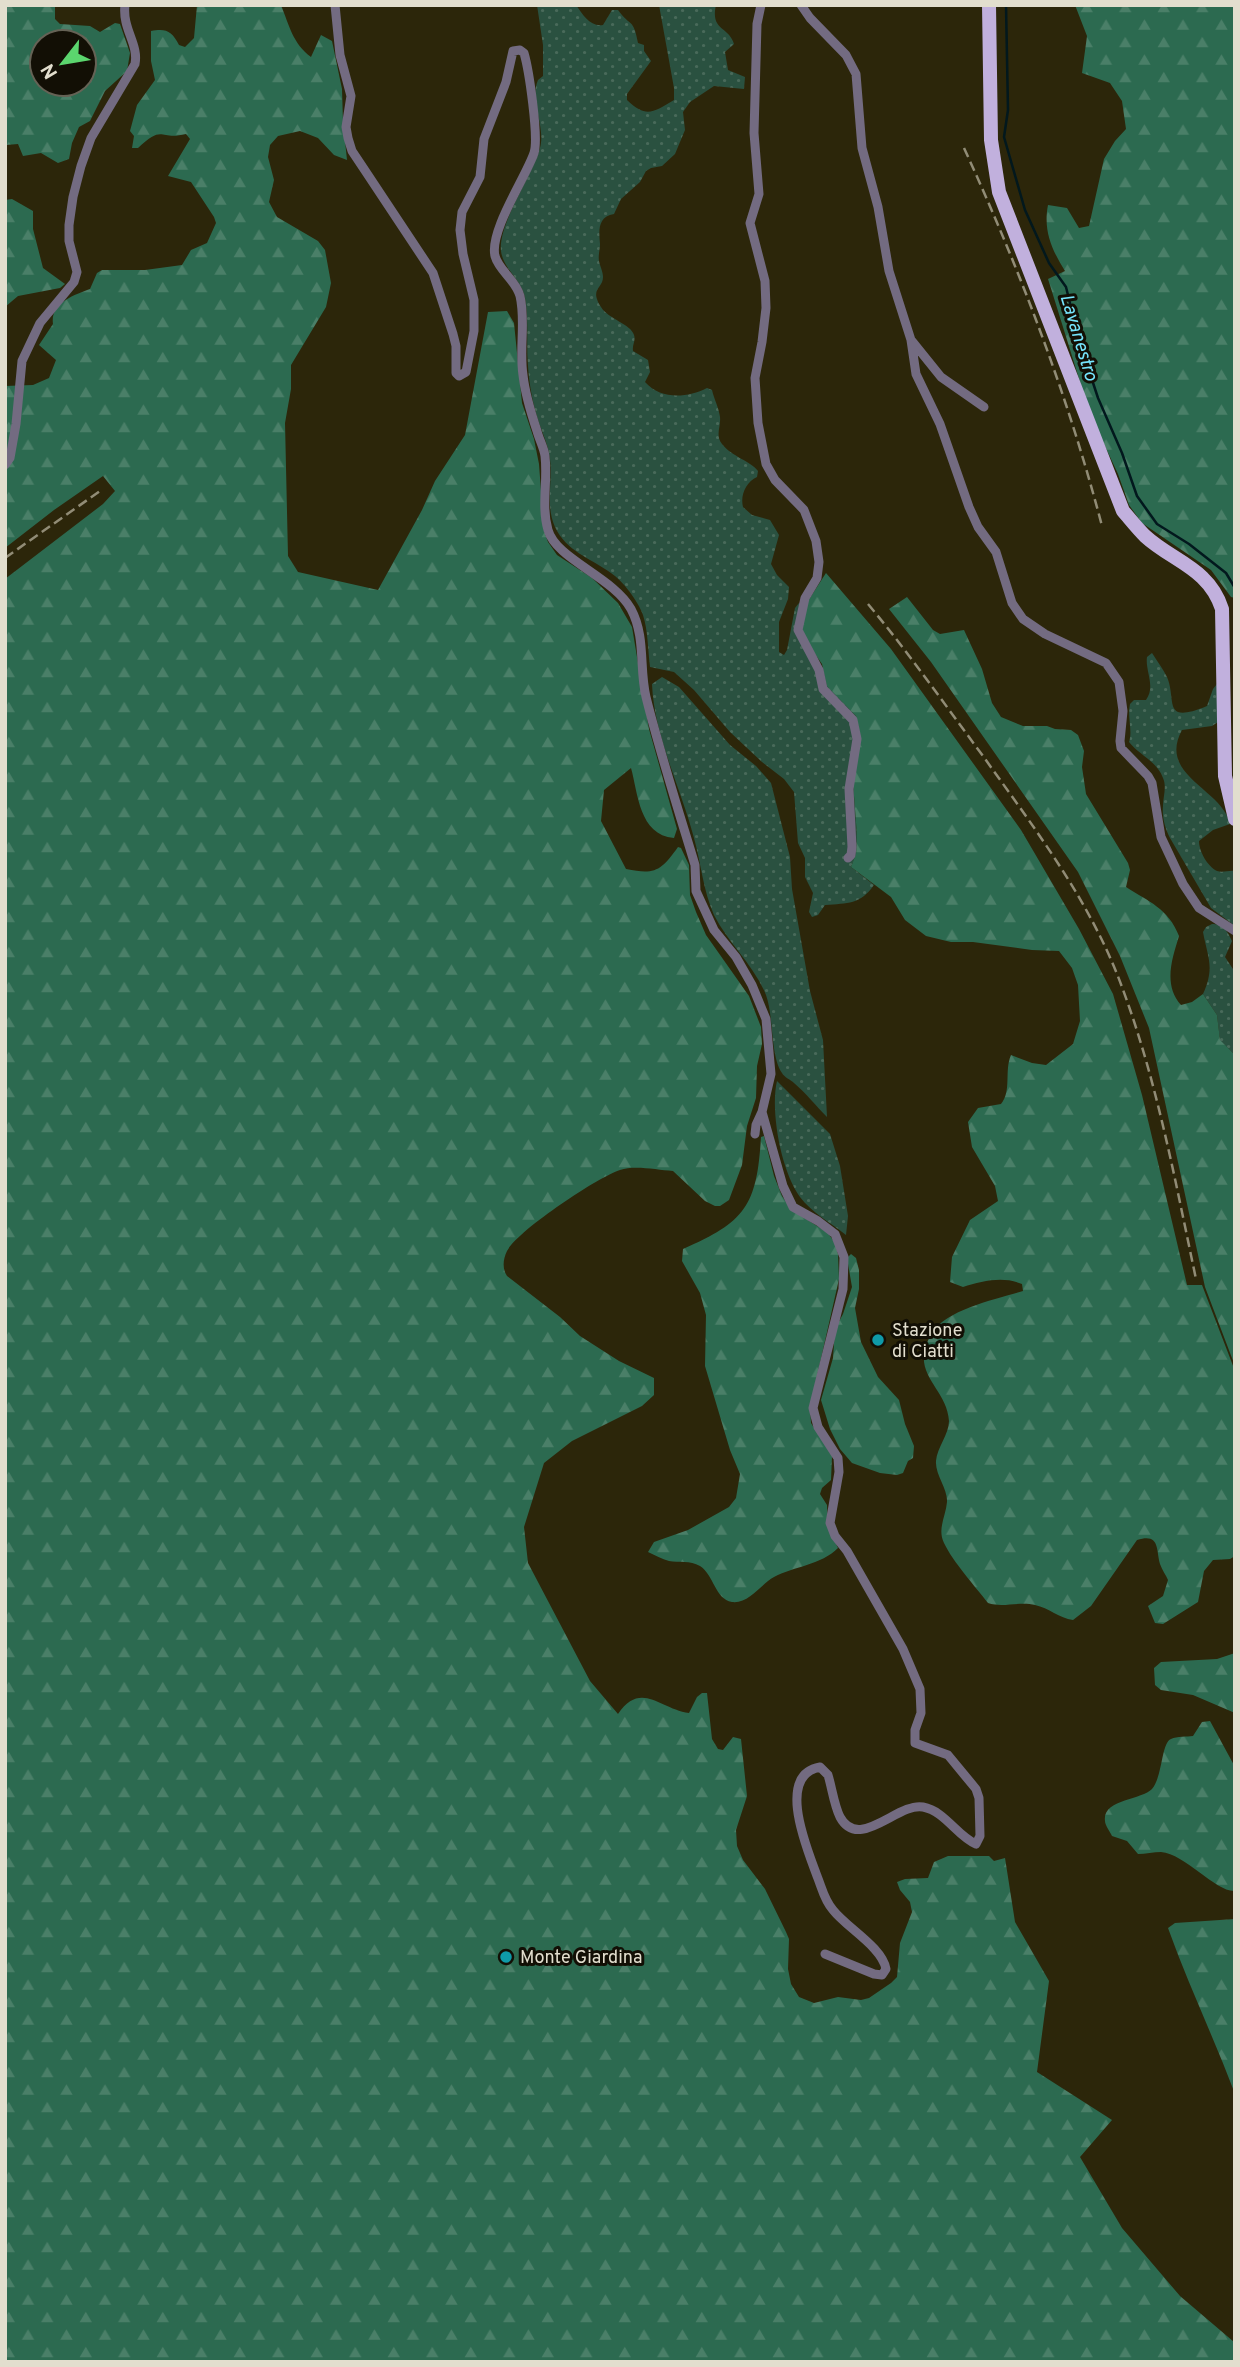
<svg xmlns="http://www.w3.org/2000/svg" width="1240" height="2367" viewBox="0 0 1240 2367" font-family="Overpass,sans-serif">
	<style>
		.grass { fill: url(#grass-dots) }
		.forest { fill: url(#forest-firs); fill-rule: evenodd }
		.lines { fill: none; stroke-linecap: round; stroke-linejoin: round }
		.stream { stroke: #02181d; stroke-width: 2.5 }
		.street { stroke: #736b81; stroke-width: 9 }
		.primary { stroke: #c1b0dd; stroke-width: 14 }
		.rail { stroke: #918c76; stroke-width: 2.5; stroke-dasharray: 10 5; stroke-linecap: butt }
		.culture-dot { fill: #0f9aa8; stroke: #120f05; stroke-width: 2.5 }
		.labels { text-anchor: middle; stroke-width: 6; stroke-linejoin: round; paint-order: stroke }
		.poi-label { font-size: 18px; fill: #e2dece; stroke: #120f05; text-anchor: start }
		.water-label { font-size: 19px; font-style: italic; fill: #76e5fd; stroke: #120f05 }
	</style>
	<defs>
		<pattern id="grass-dots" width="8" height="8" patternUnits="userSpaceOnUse" patternTransform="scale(1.75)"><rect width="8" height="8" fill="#2a5140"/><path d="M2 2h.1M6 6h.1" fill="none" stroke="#496a5a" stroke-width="1.8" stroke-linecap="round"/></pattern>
		<pattern id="forest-firs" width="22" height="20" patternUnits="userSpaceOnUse" patternTransform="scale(1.75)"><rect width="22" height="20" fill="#2c6a50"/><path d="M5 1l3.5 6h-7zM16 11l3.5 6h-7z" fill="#4a7f68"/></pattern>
	</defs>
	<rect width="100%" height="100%" fill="#2c260a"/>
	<path class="grass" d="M537 5H576C583 15 590 27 603 25L612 10H618C631 28 633 17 638 43L644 45V51L651 61 627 94V100C647 119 653 112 674 100V88L659 5H716C710 31 729 26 734 44L725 52 728 70 745 77 744 89 714 86 690 102 683 112 685 130 675 154 662 166 651 168 646 171 640 182 621 199 614 214C597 217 599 231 600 244 600 250 598 255 599 261 600 266 603 272 603 277 603 289 589 288 601 307 608 319 631 324 634 335 636 341 632 344 633 351L648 360 650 372 645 382C661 400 687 398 707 388L712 390C714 399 719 408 720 417 721 427 715 435 722 444 732 457 751 461 758 471L757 477C746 482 740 495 743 507L752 515 770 520 779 535 771 564 777 575 789 587 788 599 779 622V652L784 655 787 650 795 608 799 603 808 601V644L844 703 856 716 860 734 853 782 857 836 856 855 851 867 874 885C860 905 848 903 825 905L818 915 812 917 809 912 813 893 805 877V858L798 843 794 792 784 779 762 762 730 732 694 690 674 672 650 667C648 651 648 630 643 615 638 601 623 581 611 573 590 558 566 551 555 527 545 505 553 481 550 459 548 442 540 429 536 413 532 399 529 382 528 366 526 344 529 321 525 298 522 280 503 269 501 251 498 224 532 176 540 148 546 126 529 101 538 80L543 76V45Z
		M1152 653C1157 661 1163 669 1167 677 1177 700 1161 725 1207 706L1213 689 1217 684 1221 720 1212 726 1182 730C1157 776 1223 789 1230 824L1213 830 1199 841C1199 851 1207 866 1217 871 1223 873 1229 870 1235 871V926L1211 908 1170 838C1165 828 1162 818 1163 806 1163 797 1167 787 1163 778 1157 761 1139 755 1129 742 1133 731 1127 717 1130 704L1134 700H1146C1156 686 1145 671 1147 657Z
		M662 677 679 687 730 745 756 766 771 783 790 857 792 889 810 991 823 1040 827 1117C816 1106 806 1093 794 1083 791 1080 784 1077 782 1073 770 1055 774 1017 766 995 754 965 728 943 714 915 703 890 701 863 694 838 681 788 654 736 652 684Z
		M1212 924C1223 923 1228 932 1232 941L1225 957 1235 972V1062L1234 1054 1220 1041 1217 1015 1203 994C1215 967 1208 959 1203 932L1206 927Z
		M777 1081 830 1134 840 1166 848 1216 846 1235C831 1223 811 1212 800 1197 781 1171 770 1111 777 1081Z"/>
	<path class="forest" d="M5 5H55V19L60 24 90 26 100 32 115 23 120 24 130 53 127 71 105 91 90 121 79 127 72 143 69 159 58 163 41 153 23 156 18 144 6 145 5 158ZM42 42H84V84H42Z
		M197 5H281C289 25 293 44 311 57L321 35 332 41 342 89 343 122 347 160 334 155 318 138 300 131 278 136 270 145 268 157 274 180 269 202 277 217 318 241 325 250 331 283 326 307 291 365V389L285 423 288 556 298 572 378 590 422 510 435 481 465 435 488 312 507 311 514 323 522 403 534 439 539 464 544 531 548 542 557 555 592 578 618 603 632 627 649 729 677 829 674 838C639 835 638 793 631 768L604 790 601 821 626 869C655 875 661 871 678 847L681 848 689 865 690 895 696 912 706 935 749 996 761 1027 762 1044 757 1066 756 1098 747 1126 742 1165 729 1200 720 1206H715L705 1201 673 1171C657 1170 635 1165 620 1170 598 1177 517 1231 507 1251 503 1259 502 1269 507 1276L560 1317 580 1336 619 1361 654 1378V1395L642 1406 572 1441 544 1463 524 1527 528 1563 590 1681 618 1714C641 1680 660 1709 689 1713L697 1697 702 1693H707L712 1739 718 1749 723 1750 733 1737 741 1739 747 1796 736 1830 737 1846 743 1860 765 1889 786 1932 789 1939 788 1969 791 1984 799 1997 814 2003 838 1997 861 2000 869 1998 891 1983 897 1977 900 1943 912 1912 910 1902 900 1890 897 1882 905 1879 928 1878 934 1862 948 1856H989L994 1861 1005 1858 1015 1922 1049 1981 1037 2072 1112 2120 1080 2157 1122 2228 1180 2296 1234 2342 1235 2362H5V579L103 504 115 491 103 476 54 510 5 548V386L33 385 49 378 56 360 39 345 53 324C50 303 74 295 90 289L97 273 102 270H145L182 265 191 250 207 243 216 223 214 217 191 182 168 176 190 139 186 134C159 141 164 123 138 148H132L134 136 130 131 137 105 155 80 151 61V31C166 28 172 31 179 45L185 47 194 38Z
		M1075 5H1235V598L1231 597 1211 570 1142 523 1129 505 1118 474 1090 414 1049 282 1048 279 1065 271C1052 250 1043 231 1048 205L1067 208 1079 228 1089 226 1104 159 1115 141 1126 129 1122 101 1110 83 1082 73 1087 36Z
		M12 199 33 211V229L43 268 65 284 60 288 18 296 5 307V200Z
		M826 573 891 649 1021 830 1079 929 1113 994 1142 1095 1187 1285H1202L1235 1371V1556L1230 1559 1213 1560 1204 1571 1198 1602 1163 1624 1155 1623 1148 1606 1163 1596 1168 1580C1166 1575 1162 1570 1160 1564 1156 1549 1160 1533 1137 1540L1091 1606 1073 1620C1059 1618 1049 1608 1035 1605 1020 1601 1003 1608 988 1603 975 1586 953 1562 944 1543 937 1529 946 1516 947 1502 948 1489 935 1475 936 1461 937 1448 949 1434 949 1421 947 1386 907 1374 932 1333 947 1309 997 1299 1023 1291L1022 1284C1003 1276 982 1281 963 1287L950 1282 952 1257 970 1220 998 1201 995 1186 972 1147 968 1122 978 1108 1001 1104C1012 1091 1004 1071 1011 1055L1032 1063 1046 1065 1073 1044 1080 1021 1078 985 1072 968 1059 951 1032 950 973 942H951L926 936 905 920 891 897 851 867 856 854 857 836 853 782 860 734 856 716 827 686 822 664 808 644 802 628 808 601Z
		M907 597 933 630 940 634 964 630 982 669 992 703 1001 717 1023 726H1047L1055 729 1071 730 1078 735 1084 751 1082 767 1086 794 1128 863 1130 870 1126 887C1149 902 1168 908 1179 936 1172 959 1163 985 1181 1005L1192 1002 1203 994 1217 1015 1220 1040 1234 1054 1235 1366 1205 1287 1149 1028 1120 956 1078 872 931 662 889 609Z
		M764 1136 774 1176 782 1196 792 1210 828 1233 835 1243 838 1254 839 1279 810 1407 811 1423 832 1456 831 1480 822 1488 820 1494 827 1505 828 1528 838 1548C821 1565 795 1566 774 1577 761 1584 749 1604 732 1602 715 1599 714 1575 700 1566 690 1560 679 1563 669 1561 662 1559 655 1555 648 1552L654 1542 688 1530 729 1507 736 1498 740 1474 730 1450 705 1366 706 1315 700 1293 682 1261 683 1249C745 1222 757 1206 761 1137Z
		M851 1254 856 1258 859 1270V1289L855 1308 861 1342 878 1377 899 1400 905 1424 914 1446 913 1458 908 1461 903 1473 897 1475 880 1473 852 1463 840 1449 830 1429 821 1400 833 1358 835 1329 843 1314 852 1287 847 1258Z
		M1235 1653V1713L1193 1695 1161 1690 1155 1685 1154 1668 1161 1662 1217 1659Z
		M1210 1721 1235 1767 1234 1891C1215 1891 1185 1854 1161 1852 1154 1852 1145 1854 1138 1854L1127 1841 1112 1836C1110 1832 1105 1825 1105 1821 1102 1799 1142 1800 1152 1789 1163 1776 1161 1743 1171 1739 1177 1736 1187 1737 1193 1736L1202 1722Z
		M1235 1919V2094C1214 2038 1188 1984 1168 1928L1175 1923Z"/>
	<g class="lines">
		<path class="stream" d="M1006 5 1008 110 1004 137 1025 210 1049 263 1066 287 1079 340 1098 398 1122 453 1137 496 1157 524 1189 544 1226 573 1235 588"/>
		<path class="street" d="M335 5 340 55 351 96 346 127 348 138 352 151 366 172 433 273 453 334 456 346V373L459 376 466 372 474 331V300L463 254 460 230 462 212 480 177 484 139 506 82 513 51 520 50 524 53C529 70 539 138 534 153 526 177 489 231 495 256 499 271 516 280 520 296 526 321 519 349 523 375 525 394 531 413 537 431 539 439 544 448 545 456 548 481 541 506 548 530 556 559 613 577 631 609 646 637 639 668 646 697 660 753 678 809 695 865L696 891 714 930 736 957 752 985 766 1019 771 1074 762 1112 783 1186 793 1207 818 1221 835 1234 844 1257 843 1289 813 1408 818 1427 838 1458 839 1472 830 1523 835 1536 847 1551 903 1649 920 1689 921 1713 915 1730V1743L948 1755 976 1789 979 1798 980 1836 976 1844C957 1836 945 1811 923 1807 898 1802 859 1852 840 1817 834 1805 832 1788 828 1775L820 1767C775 1775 808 1851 817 1876 822 1888 824 1900 833 1910 847 1928 882 1947 886 1969L882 1975 874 1974 825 1954
			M761 5 757 24 754 133 759 194 750 223 765 281 766 308 762 342 755 378 758 423 766 464 775 480 804 510 816 541 819 562 817 578 805 598 798 630 819 670 823 689 853 720 857 739 849 789 852 847 851 855 848 858
			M801 5 810 18 846 55 856 74 862 148 878 207 889 271 911 340 916 374 940 424 969 507 978 527 996 552 1012 603 1023 619 1045 634 1106 663 1119 682 1123 711 1120 741 1121 748 1148 776 1152 783 1161 837 1183 884 1199 908 1235 931
			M912 341 941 377 984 407
			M5 465 10 458 16 424 22 361 40 323 74 282 77 272 69 241V225L73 197 81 166 91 138 135 64C139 44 122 29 125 5
			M755 1134 756 1125 762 1112"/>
		<path class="primary" d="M989 5 991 140 999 192 1123 511C1130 519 1137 528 1145 536 1172 561 1209 568 1222 609L1225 776 1235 819"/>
		<path class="rail" d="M964 148C1020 270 1068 396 1102 526
			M5 558 100 491
			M868 604C909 653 945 705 983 756 1035 829 1091 902 1122 987 1157 1081 1175 1180 1196 1279"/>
	</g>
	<g class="culture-dot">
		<circle cx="878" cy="1340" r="7"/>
		<circle cx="506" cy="1957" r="7"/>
	</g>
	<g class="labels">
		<g class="poi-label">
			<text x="892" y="1336">Stazione<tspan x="892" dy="21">di Ciatti</tspan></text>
			<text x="520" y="1963">Monte Giardina</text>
		</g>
		<g class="water-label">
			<text transform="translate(1080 337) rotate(73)" y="7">Lavanestro</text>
		</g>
	</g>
	<rect width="1240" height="2367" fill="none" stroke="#e2dece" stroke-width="14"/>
	<g transform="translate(63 63) rotate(239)"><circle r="33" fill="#120f05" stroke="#656255" stroke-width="2"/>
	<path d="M0-5L12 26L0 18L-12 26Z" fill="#5bd56e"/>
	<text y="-10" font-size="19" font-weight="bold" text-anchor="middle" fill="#e2dece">N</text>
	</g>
</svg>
